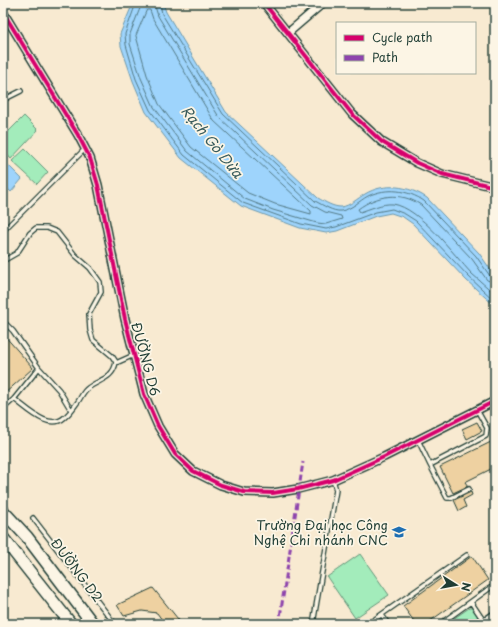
<svg xmlns="http://www.w3.org/2000/svg" width="498" height="627" viewBox="0 0 498 627" font-family="'Playpen Sans',sans-serif">
	<style>
		.built { fill: #f8ead1; fill-rule: evenodd }
		.green { fill: #a3ecbb; stroke: #619478 }
		.water { fill: #9ed4fc; stroke: #6b98ac }
		.lines { fill: none; stroke-linecap: round; stroke-linejoin: round }
		.shore { stroke: #527984; stroke-width: 1 }
		.building { fill: #eed1a1; stroke: #1f3d34 }
		.lane-casing { stroke: #1f3d34; stroke-width: 6 }
		.street-casing { stroke: #1f3d34; stroke-width: 10 }
		.primary-casing { stroke: #1f3d34; stroke-width: 14 }
		.lane { stroke: #fcf5e5; stroke-width: 3.5 }
		.street { stroke: #fcf5e5; stroke-width: 7 }
		.primary { stroke: #fcf5e5; stroke-width: 11 }
		.quiet { stroke: #8e44ad; stroke-width: 3; stroke-dasharray: 6 3; stroke-linecap: butt }
		.cycleway-casing { stroke: #fcf5e5; stroke-width: 6 }
		.cycleway { stroke: #d6006c; stroke-width: 4 }
		.labels { text-anchor: middle; stroke-width: 3.5; stroke-linejoin: round; paint-order: stroke }
		.street-label { font-size: 13px; fill: #1f3d34; stroke: #fcf5e5 }
		.poi-label { font-size: 13px; fill: #1f3d34; stroke: #fcf5e5; text-anchor: end }
		.water-label { font-size: 14px; font-style: italic; fill: #385b5c; stroke: #fcf5e5 }
	</style>
	<rect width="100%" height="100%" fill="#fcf5e5"/>
	<filter id="ink" filterUnits="userSpaceOnUse"><feTurbulence type="fractalNoise" baseFrequency=".025" numOctaves="2"/><feDisplacementMap in="SourceGraphic" scale="8" xChannelSelector="R" yChannelSelector="G"/><feConvolveMatrix kernelMatrix="1 2 1 2 8 2 1 2 1" color-interpolation-filters="sRGB"/></filter>
	<g filter="url(#ink)">
		<path class="built" d="M3 3H495V624H3ZM337 23H475V73H337Z"/>
		<path class="green" d="M24 116 38 130 11 159 3 150V137Z
			M25 149 48 172 37 184 12 161Z
			M360 554 389 595 355 618 327 577Z
			M469 608H472L478 615 475 623 450 624 453 619Z"/>
		<path class="water" d="M133 3H163L166 12 226 112 318 198C325 202 333 207 341 207 350 206 358 198 365 194 385 182 409 186 427 198L479 253 495 276V306L466 280 413 224 403 217 391 213 376 216 337 231 326 233 300 228 241 206 181 158 146 112 133 81 121 46 120 34Z
			M3 160 22 179 11 192 3 184Z"/>
		<g class="lines">
			<path class="shore" d="M136 3 125 34 126 45 136 79 150 110 184 155 243 203 301 224 326 229 336 227 376 212 392 209 405 214 416 221 469 277 495 301
				M142 3 130 34V44L141 78 154 107 187 151 245 199 273 210 317 223 326 224 342 219 341 216 325 212 312 205 219 117 158 16 154 3
				M160 3 162 14 223 114 315 201C323 205 333 212 341 211 352 209 359 201 368 196 387 187 408 190 424 201L476 256 490 276 495 278
				M147 10H150L153 19 214 121 311 211V214L275 204 248 193 191 147 159 104 147 75 136 36Z
				M495 283 487 280 472 259 421 205C400 191 377 195 358 209L360 212C370 209 382 203 393 204 420 208 453 254 472 274 480 281 487 287 495 294"/>
		</g>
		<path class="building" d="M3 334 33 368 3 395Z
			M477 422 482 431 467 439 462 429Z
			M495 440V467L465 482 468 486 453 493 440 467Z
			M471 492 472 495 463 500 466 507 459 511 454 500Z
			M472 556 488 580 426 624H416L403 606Z
			M153 588 182 624H165L157 613 142 611 124 616 117 605Z"/>
		<g class="lines">
			<defs>
				<path id="lane" d="M3 100 21 91
					M3 231 85 149
					M3 261 17 253 30 233 36 228H47L57 232 75 255 90 268 100 282 101 292 89 314 90 330 93 340 112 356 116 362C113 379 100 379 88 388 83 391 81 398 77 403 74 407 70 413 65 417 49 432 27 408 14 399
					M3 321 13 331 39 368 59 390 71 410
					M116 363 134 355
					M3 409 14 399 39 368
					M418 440 430 465 486 436 487 428 477 410
					M430 465 447 498H451L469 489
					M33 518 115 624
					M471 602 485 623
					M382 615 388 624
					M313 624 336 490 333 480
					M368 624 467 555
					M440 624 490 588"/>
				<path id="street" d="M264 3 352 114 382 142 417 163 442 174 495 187
					M3 12 78 135 90 158 98 185 125 319 144 394 158 426 175 454 193 471 221 485 244 492 273 493 298 489 333 480 384 457 495 401
					M288 33 323 3"/>
				<path id="primary" d="M3 511 27 537 93 624
					M3 538 71 624
					M485 624 495 617"/>
			</defs>
			<use href="#lane" class="lane-casing"/>
			<use href="#street" class="street-casing"/>
			<use href="#primary" class="primary-casing"/>
			<use href="#lane" class="lane"/>
			<use href="#street" class="street"/>
			<use href="#primary" class="primary"/>
			<path class="quiet" d="M279 624 303 462"/>
			<defs>
				<path id="cycleway" d="M264 3 352 114 382 142 417 163 442 174 495 187
					M3 12 78 135 90 158 98 185 125 319 144 394 158 426 175 454 193 471 221 485 244 492 273 493 298 489 333 480 384 457 495 401"/>
			</defs>
			<use href="#cycleway" class="cycleway-casing"/>
			<use href="#cycleway" class="cycleway"/>
		</g>
	</g>
	<defs>
		<symbol id="university-bare" viewBox="-9 -9 18 18"><path d="M0-5L7-2L0 1L-7-2ZM-4 1L0 2.5L4 1V4Q0 6-4 4Z" fill="#1f6fb2" stroke="#fcf5e5" stroke-width="2.5" paint-order="stroke"/></symbol>
	</defs>
	<g fill-rule="evenodd">
		<use href="#university-bare" x="389" y="522" width="20" height="20"/>
	</g>
	<g class="labels">
		<g class="street-label">
			<text transform="translate(146 359) rotate(75)" y="5">ĐƯỜNG D6</text>
			<text transform="translate(77 570) rotate(53)" y="5">ĐƯỜNG D2</text>
		</g>
		<g class="poi-label">
			<text x="388" y="530">Trường Đại học Công<tspan x="388" dy="15">Nghệ Chi nhánh CNC</tspan></text>
		</g>
		<g class="water-label">
			<text transform="translate(212 142) rotate(51)" y="5">Rạch Gò Dừa</text>
		</g>
	</g>
	<rect width="498" height="627" fill="none" stroke="#fcf5e5" stroke-width="16"/>
	<rect x="8" y="8" width="482" height="611" fill="none" stroke="#1f3d34" stroke-width="1.5" filter="url(#ink)"/>
	<rect x="336" y="22" width="140" height="52" fill="#fcf5e5" stroke="#a4ab9e"/>
	<rect x="344" y="35" width="20" height="6" fill="#d6006c" stroke="#a4ab9e"/>
	<text x="372" y="42" font-size="12" fill="#1f3d34">Cycle path</text>
	<rect x="344" y="55" width="20" height="6" fill="#8e44ad" stroke="#a4ab9e"/>
	<text x="372" y="62" font-size="12" fill="#1f3d34">Path</text>
	<g transform="translate(456 585) rotate(101)" stroke="#fcf5e5" stroke-width="3" paint-order="stroke">
	<path d="M0-3L7 15L0 10L-7 15Z" fill="#1f3d34"/>
	<text y="-6" font-size="11" font-weight="bold" text-anchor="middle" fill="#1f3d34">N</text>
	</g>
</svg>
